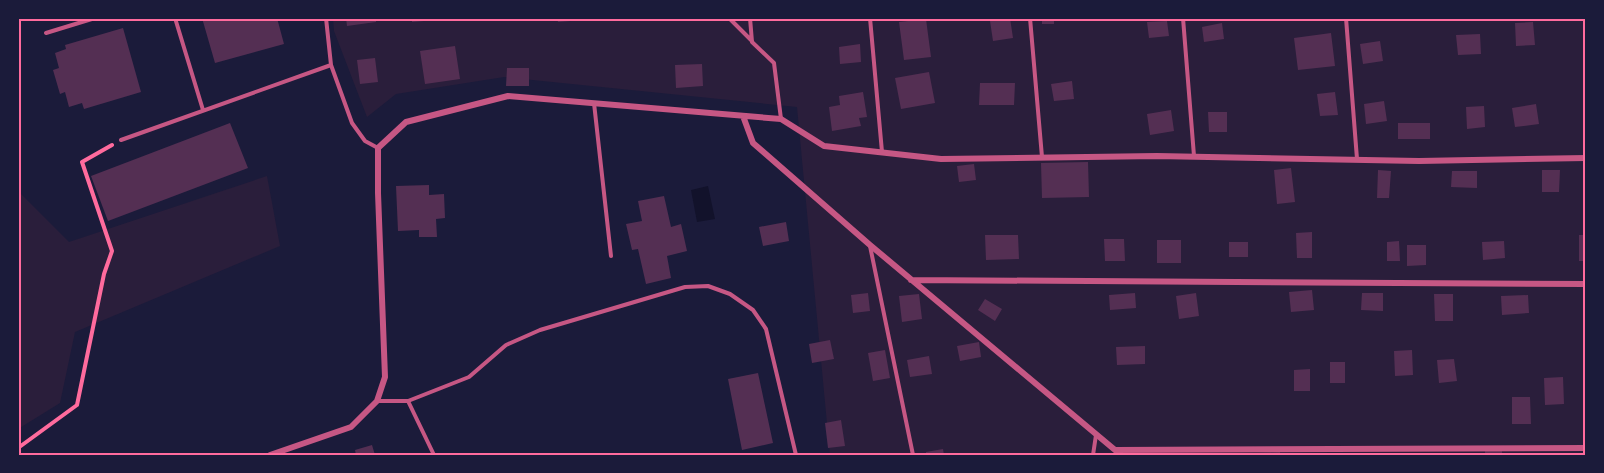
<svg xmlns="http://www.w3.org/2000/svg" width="1604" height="473" viewBox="0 0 1604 473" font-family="Lora,serif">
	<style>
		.green { fill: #2a1e3b }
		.water { fill: #12122b }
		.building { fill: #542f53 }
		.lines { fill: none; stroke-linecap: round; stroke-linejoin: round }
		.path { stroke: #ff6b9d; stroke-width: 4 }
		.service { stroke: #c65784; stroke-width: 4 }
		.minor { stroke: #c65784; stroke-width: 6 }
		.neatline { fill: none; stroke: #ff6b9d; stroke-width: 2 }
	</style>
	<rect width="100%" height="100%" fill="#1b1b3a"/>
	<path class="green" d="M333 18H1586V455H830L797 107 504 77 396 94 367 117 334 31Z
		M267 176 280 246 75 332 60 403 18 429V191L69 242Z"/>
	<path class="water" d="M708 186 715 219 697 222 691 190Z"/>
	<path class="building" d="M202 18H277L284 44 215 63Z
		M346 18H376V22L347 26Z
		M412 18H436V20L412 22Z
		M557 18H583V20L558 22Z
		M1010 18 1013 38 993 41 990 21Z
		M1042 18H1054V24H1042Z
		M926 19 931 57 904 60 899 22Z
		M1167 21 1169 36 1149 38 1147 22Z
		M1533 22 1535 45 1516 46 1515 23Z
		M1222 23 1224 39 1204 42 1202 27Z
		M123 28 141 92 84 109 82 103 69 107 65 92 60 94 53 70 59 68 55 53 66 49 65 45Z
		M1331 33 1335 66 1298 70 1294 38Z
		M1480 34 1481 54 1458 55 1456 35Z
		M1380 41 1383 61 1363 64 1360 44Z
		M860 44 861 62 840 64 839 47Z
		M455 46 460 79 425 84 420 51Z
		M375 58 378 82 360 84 357 60Z
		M702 64 703 86 676 88 675 65Z
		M507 68H529V86H506Z
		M929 72 935 103 901 109 895 78Z
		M1072 81 1074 99 1054 101 1051 84Z
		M980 83H1015L1014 105H979Z
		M863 92 867 117 859 118 861 126 832 131 829 107 840 105 839 96Z
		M1335 92 1338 115 1320 116 1317 94Z
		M1384 101 1387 121 1366 124 1364 104Z
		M1536 104 1539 124 1515 127 1512 108Z
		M1484 106 1485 127 1467 129 1466 107Z
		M1171 110 1174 131 1150 135 1147 114Z
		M1208 112H1227V132H1209Z
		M230 123 248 168 108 221 91 176Z
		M1398 123H1430V139H1398Z
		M1088 162 1089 197 1042 198 1041 163Z
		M974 164 976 180 959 182 957 166Z
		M1291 168 1295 202 1277 204 1274 170Z
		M1378 170 1391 171 1389 198H1377Z
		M1542 170H1560L1559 192H1542Z
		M1452 171H1477V188L1451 187Z
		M429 185V195L444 194 445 218 436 219 437 237H419V230L398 231 396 186Z
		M664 196 671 227 681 224 687 251 667 256 671 278 646 284 638 249 632 250 626 224 642 221 638 201Z
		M786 222 789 241 763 246 759 227Z
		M1312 232V258H1297L1296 233Z
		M985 235H1018L1019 259 986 260Z
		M1579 235H1586V261H1579Z
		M1104 239H1124L1125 261H1105Z
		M1157 240H1181V263H1157Z
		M1399 241 1400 261H1387V242Z
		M1504 241 1505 258 1483 260 1482 242Z
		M1229 242H1248V257H1229Z
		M1407 245H1426V265L1407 266Z
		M1312 290 1314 310 1291 312 1289 292Z
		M868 293 870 311 853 313 851 295Z
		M1135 293 1136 308 1110 310 1109 295Z
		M1196 293 1199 316 1179 319 1176 296Z
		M1362 293H1383V311L1361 310Z
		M919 294 922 319 902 322 899 296Z
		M1434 294H1453V321H1435Z
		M1528 295 1529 313 1502 315 1501 296Z
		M985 299 1002 309 995 321 978 310Z
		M830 340 834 359 812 363 809 344Z
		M979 342 981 357 960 361 957 346Z
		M1145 346V364L1117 365 1116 347Z
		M885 350 890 378 873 381 868 353Z
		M1412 350 1413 375 1395 376 1394 351Z
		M929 356 932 374 910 377 907 360Z
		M1454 359 1457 381 1439 383 1437 360Z
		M1330 362H1345V383H1330Z
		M1310 369V391H1294V370Z
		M758 373 773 443 742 450 728 379Z
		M1563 377 1564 404 1545 405 1544 378Z
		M1512 397H1530L1531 424H1512Z
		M841 420 845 446 828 448 825 423Z
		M372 445 375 455H356L355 450Z
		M943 449 944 455H926V452Z
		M1485 449H1502V455H1485Z
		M1280 452V455H1255V453Z"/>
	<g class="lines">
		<path class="path" d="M18 448 77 405 104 274 112 251 82 162 112 145"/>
		<path class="service" d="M175 18 203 110
			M326 18 331 65 352 123 365 141 378 148
			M729 18 752 41
			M750 18 752 42 774 63 781 119
			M870 18 882 152
			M1030 18 1042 157
			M1183 18 1194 156
			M1346 18 1357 159
			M46 33 95 18
			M594 103 611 256
			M121 140 331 65
			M870 246 913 455
			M377 401H408
			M434 455 408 401 469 377 506 345 540 330 685 287 708 286 730 294 753 310 766 329 796 455
			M1093 455 1096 435"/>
		<path class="minor" d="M743 116 753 143 870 245 1121 455
			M911 280 1586 284
			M1116 450 1586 448
			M270 455 351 427 377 401 385 377 378 193V148L406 122 508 96 781 119 824 146 941 159 1157 156 1419 161 1586 158"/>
	</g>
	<rect width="1604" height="473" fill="none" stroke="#1b1b3a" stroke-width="39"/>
	<rect x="20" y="20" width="1564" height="434" class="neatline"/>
</svg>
